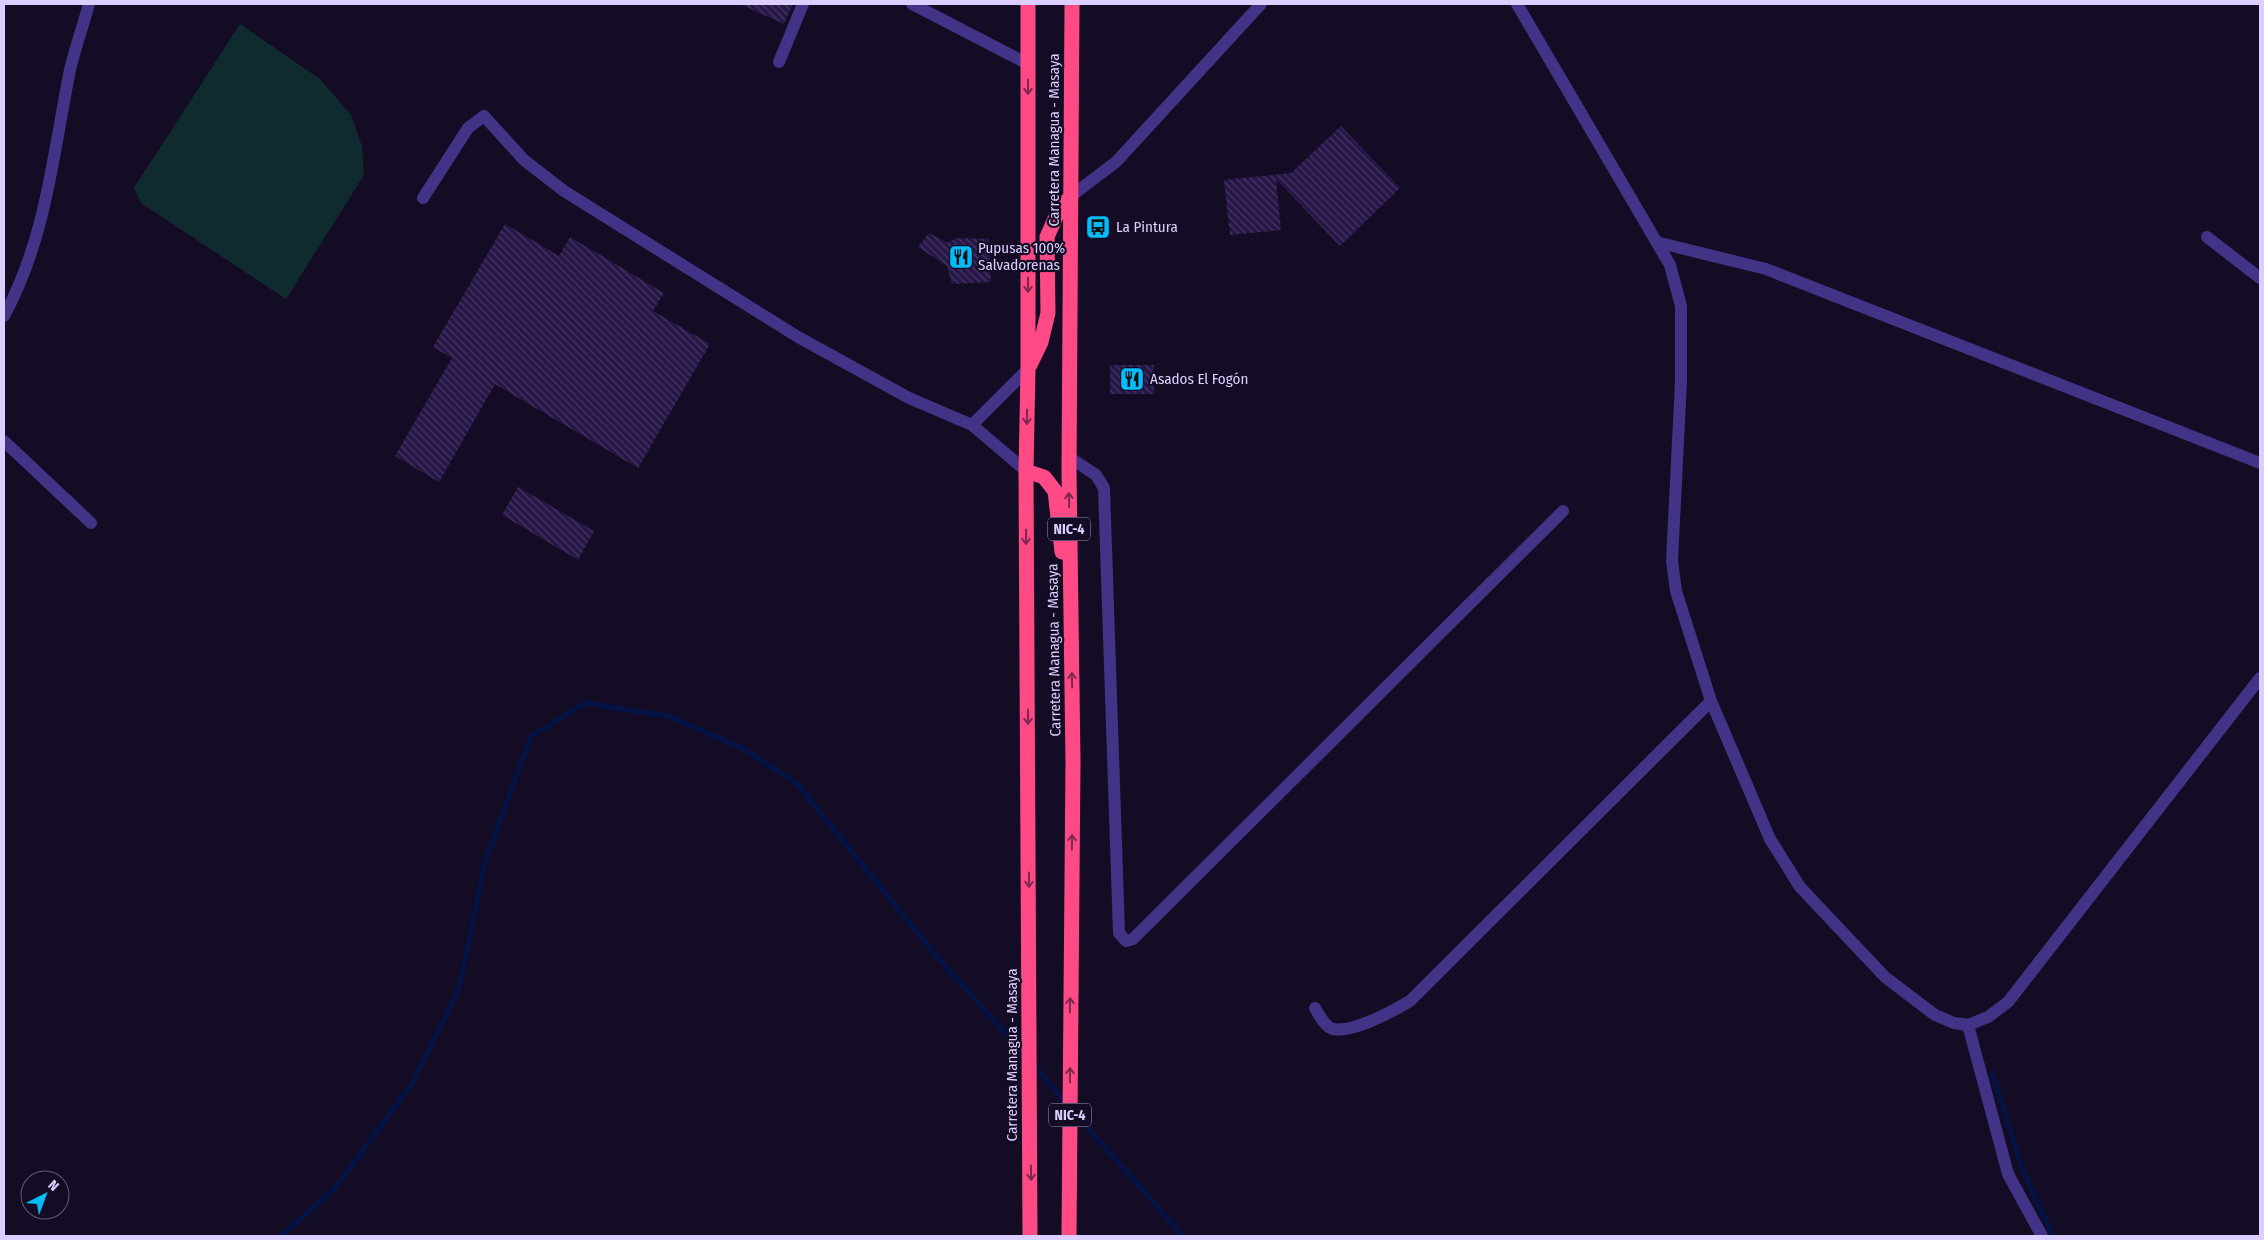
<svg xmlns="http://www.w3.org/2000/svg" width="2264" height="1240" viewBox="0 0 2264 1240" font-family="'Fira Sans Condensed',sans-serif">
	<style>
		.green { fill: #0f2b2f }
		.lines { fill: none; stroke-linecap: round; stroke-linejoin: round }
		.stream { stroke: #051344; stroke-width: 5.5 }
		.building { fill: url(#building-back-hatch) }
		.minor { stroke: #423387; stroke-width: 12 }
		.highway { stroke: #ff4a86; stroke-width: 15 }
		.oneway { stroke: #7e2850 }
		.labels { text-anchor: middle; stroke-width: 4.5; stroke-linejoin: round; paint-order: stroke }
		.shield { fill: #140c24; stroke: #a094bd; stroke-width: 1 }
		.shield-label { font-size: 14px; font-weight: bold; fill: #dccfff }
		.street-label { font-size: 15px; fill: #dccfff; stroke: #140c24 }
		.poi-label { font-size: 15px; fill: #dccfff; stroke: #140c24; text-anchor: start }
	</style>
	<defs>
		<pattern id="building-back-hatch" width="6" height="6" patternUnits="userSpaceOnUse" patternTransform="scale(1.25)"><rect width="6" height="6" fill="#271647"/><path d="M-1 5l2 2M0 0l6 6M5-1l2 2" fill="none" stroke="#463763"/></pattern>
	</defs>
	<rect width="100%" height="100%" fill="#140c24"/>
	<path class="green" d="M240 24 320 79 351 115 362 146 364 175 286 299 141 203 134 188Z"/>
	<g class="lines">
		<path class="stream" d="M1032 1063 1067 1104
			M1992 1073 2023 1171 2053 1236
			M1073 1111 1183 1236
			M281 1236 335 1188 411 1085 459 988 485 862 531 736 585 703 668 716 744 749 797 784 937 957 1026 1056"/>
	</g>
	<path class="building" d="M740 4H793L784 24Z
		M1341 126 1400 188 1340 246 1276 179 1281 230 1230 235 1224 180 1291 173Z
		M505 224 559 256 570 237 664 293 653 311 710 344 638 468 495 384 439 482 395 456 452 358 433 347Z
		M929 233 948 243 956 238 989 239 991 282 952 284 947 266 918 247Z
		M1110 365H1154V394H1110Z
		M518 487 594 531 578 560 502 515Z"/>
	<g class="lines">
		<path class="minor" d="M912 4 1028 64
			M1517 4 1670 265 1681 306V381L1672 561 1676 591 1711 701 1770 839 1800 887 1885 977 1935 1015 1954 1023 1968 1025 1988 1017 2008 1002 2260 678
			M779 62 803 4
			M1071 196 1116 162 1261 4
			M423 198 468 128 484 116 524 160 564 191 798 337 909 398 972 425 1026 471
			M2207 237 2260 278
			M1656 242 1766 269 2260 463
			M4 316C46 239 53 154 70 70 75 48 83 26 89 4
			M972 425 1028 369
			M4 441 91 523
			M1069 457 1096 475 1104 488 1119 933 1126 941 1133 939 1563 511
			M1315 1008C1319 1015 1325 1027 1333 1029 1353 1033 1393 1011 1410 1001L1711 701
			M1968 1025 2008 1174 2042 1236"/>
		<path class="highway" d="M1028 4V369L1026 471 1030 1236
			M1030 365 1041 342 1048 313 1047 237 1058 212 1071 196
			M1026 471 1044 477 1055 491 1062 552
			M1069 1236 1073 761 1069 471 1072 4"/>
	</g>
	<defs><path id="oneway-shaft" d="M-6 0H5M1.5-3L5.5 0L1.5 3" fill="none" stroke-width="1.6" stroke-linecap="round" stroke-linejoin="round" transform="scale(1.25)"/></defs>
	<g class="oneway">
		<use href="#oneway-shaft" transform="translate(1028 87) rotate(90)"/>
		<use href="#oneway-shaft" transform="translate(1028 285) rotate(90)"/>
		<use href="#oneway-shaft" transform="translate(1027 417) rotate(91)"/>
		<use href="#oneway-shaft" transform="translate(1069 500) rotate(-91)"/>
		<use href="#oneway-shaft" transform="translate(1026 537) rotate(90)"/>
		<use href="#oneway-shaft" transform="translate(1072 680) rotate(-91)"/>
		<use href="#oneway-shaft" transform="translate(1028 717) rotate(90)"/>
		<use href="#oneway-shaft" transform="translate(1072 842) rotate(-89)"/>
		<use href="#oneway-shaft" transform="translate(1029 880) rotate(90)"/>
		<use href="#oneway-shaft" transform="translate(1070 1005) rotate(-89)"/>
		<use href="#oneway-shaft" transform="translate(1070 1075) rotate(-90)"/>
		<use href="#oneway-shaft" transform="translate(1031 1173) rotate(89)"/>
	</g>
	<defs>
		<symbol id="bus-square" viewBox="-11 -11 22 22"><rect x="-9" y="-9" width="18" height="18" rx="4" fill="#00bcfa" stroke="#140c24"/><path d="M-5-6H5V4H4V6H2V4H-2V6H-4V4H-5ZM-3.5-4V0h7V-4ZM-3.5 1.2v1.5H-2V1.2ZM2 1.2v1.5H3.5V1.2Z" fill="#111"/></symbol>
		<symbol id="restaurant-square" viewBox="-11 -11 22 22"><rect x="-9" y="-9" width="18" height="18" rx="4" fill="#00bcfa" stroke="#140c24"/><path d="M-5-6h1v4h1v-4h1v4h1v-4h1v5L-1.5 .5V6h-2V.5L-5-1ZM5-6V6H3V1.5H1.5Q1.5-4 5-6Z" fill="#111"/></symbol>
	</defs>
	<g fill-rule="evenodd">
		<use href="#bus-square" x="1084" y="213" width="28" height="28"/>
		<use href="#restaurant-square" x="947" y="243" width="28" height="28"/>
		<use href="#restaurant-square" x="1118" y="365" width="28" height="28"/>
	</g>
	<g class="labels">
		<g class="shield">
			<rect x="1048" y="517.5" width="42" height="23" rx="4"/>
			<rect x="1049" y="1103.5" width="42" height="23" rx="4"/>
		</g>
		<g class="shield-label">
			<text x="1069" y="534">NIC-4</text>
			<text x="1070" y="1120">NIC-4</text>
		</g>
		<g class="street-label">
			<text transform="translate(1054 140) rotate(-90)" y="5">Carretera Managua - Masaya</text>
			<text transform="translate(1054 650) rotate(-91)" y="5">Carretera Managua - Masaya</text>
			<text transform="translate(1012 1055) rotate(-90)" y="5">Carretera Managua - Masaya</text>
		</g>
		<g class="poi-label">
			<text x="1116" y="232">La Pintura</text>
			<text x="978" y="253">Pupusas 100%<tspan x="978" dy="17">Salvadorenas</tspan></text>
			<text x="1150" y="384">Asados El Fogón</text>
		</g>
	</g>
	<rect width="2264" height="1240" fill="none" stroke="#dccfff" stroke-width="10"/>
	<g transform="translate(45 1195) rotate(42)"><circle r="24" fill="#140c24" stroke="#645a7c"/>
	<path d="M0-4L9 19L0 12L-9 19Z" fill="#00bcfa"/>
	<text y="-8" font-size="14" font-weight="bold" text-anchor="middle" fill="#dccfff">N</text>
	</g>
</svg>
